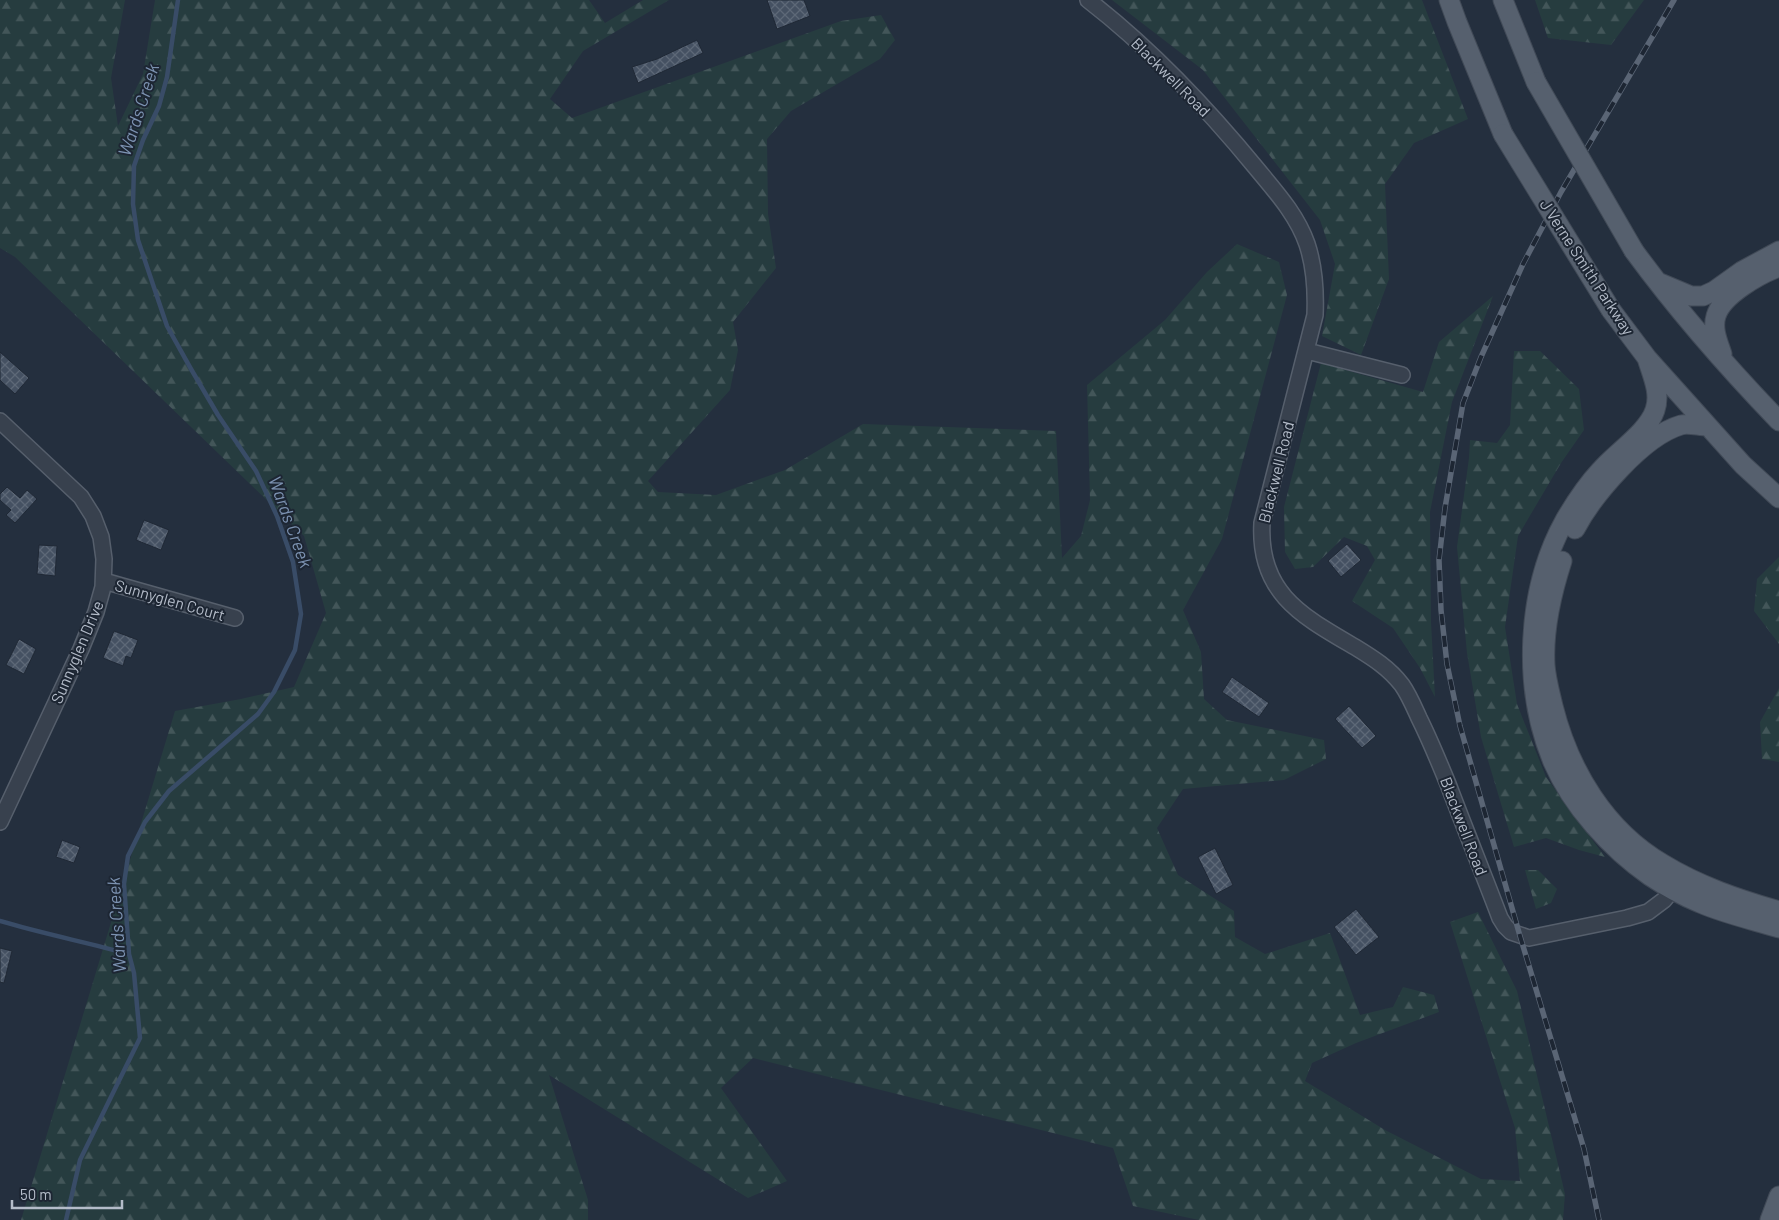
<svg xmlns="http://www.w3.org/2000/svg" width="1779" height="1220" viewBox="0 0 1779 1220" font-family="Barlow,sans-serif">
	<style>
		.forest { fill: url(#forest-firs) }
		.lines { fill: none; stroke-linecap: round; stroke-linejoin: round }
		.stream { stroke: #394c67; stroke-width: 4.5 }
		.building { fill: url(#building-cross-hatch); stroke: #1f2835 }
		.minor-casing { stroke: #565f6c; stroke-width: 18 }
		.major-casing { stroke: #414a57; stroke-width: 21 }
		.minor { stroke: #38414e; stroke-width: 15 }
		.major { stroke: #56606e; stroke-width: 19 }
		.rail-casing { stroke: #5a6575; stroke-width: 5.5 }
		.rail { stroke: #1d2633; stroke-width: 4; stroke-dasharray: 11; stroke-linecap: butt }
		.major-bridge-casing { stroke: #414a57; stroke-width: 21; stroke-linecap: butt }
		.major-bridge { stroke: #56606e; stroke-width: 19 }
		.labels { text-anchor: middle; stroke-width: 4; stroke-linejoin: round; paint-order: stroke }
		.street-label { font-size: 16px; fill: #b4bcc9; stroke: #1d2633 }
		.water-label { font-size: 18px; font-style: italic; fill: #7c92b1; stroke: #1d2633 }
	</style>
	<defs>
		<pattern id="forest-firs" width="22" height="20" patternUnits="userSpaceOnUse" patternTransform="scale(1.25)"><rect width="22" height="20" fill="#263c3f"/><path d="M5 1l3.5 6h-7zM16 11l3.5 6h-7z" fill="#435659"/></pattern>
		<pattern id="building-cross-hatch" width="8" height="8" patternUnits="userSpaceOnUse" patternTransform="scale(1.25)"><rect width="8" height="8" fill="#455162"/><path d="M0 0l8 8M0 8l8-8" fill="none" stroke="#5d6877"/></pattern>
	</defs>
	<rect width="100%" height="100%" fill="#242f3e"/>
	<path class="forest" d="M0 0H125L111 78 118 126 143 74 155 0H589L605 23 643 0H669L583 51 550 99 572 118 841 21 881 15 895 40 880 59 791 111 767 139 768 214 776 268 733 322 738 350 730 390 648 481 658 492 716 495 785 470 863 424 1056 431 1062 558 1081 536 1090 500 1087 385 1165 320 1207 272 1237 244 1279 262 1287 295 1222 539 1183 610 1201 652 1204 699 1227 720 1324 740 1326 759 1284 780 1183 789 1157 828 1178 875 1234 911 1235 937 1265 954 1330 933 1360 1015 1393 1007 1403 987 1434 995 1439 1012 1356 1043 1312 1063 1305 1081 1385 1130 1481 1179 1520 1181 1515 1128 1450 922 1478 912 1517 991 1565 1194 1563 1220H1199L1133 1206 1113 1148 753 1058 721 1088 787 1181 748 1198 549 1075 588 1200V1220H21L175 711 241 699 294 687 326 613 304 536 15 257 0 248Z
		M1112 0H1422L1468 119 1414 143 1385 184 1389 279 1361 355 1322 336 1335 264 1320 220 1203 70Z
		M1535 0H1644L1611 45 1548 38Z
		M1493 296 1452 402 1430 512 1431 622 1435 697 1420 668 1393 628 1352 601 1375 560 1367 546 1344 537 1313 567 1295 569 1285 552 1284 507 1321 363 1423 392 1439 342Z
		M1514 351H1540L1579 389 1584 430 1561 463 1518 536 1505 627 1517 704 1546 777 1605 857 1579 850 1546 838 1514 847 1481 737 1467 653 1457 547 1469 458 1470 440 1497 443 1510 425Z
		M1779 557V644L1754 611 1757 579Z
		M1779 688V762L1762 759 1760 722Z
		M1525 870H1538L1557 889 1551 903 1536 909Z"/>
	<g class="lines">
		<path class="stream" d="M0 921C43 934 86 942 129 954
			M66 1220 80 1160 140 1038 134 973 129 954 124 884 128 856 145 822 169 791 258 714 274 692 295 650 301 614 293 562 277 516 256 471 218 415 191 369 167 326 138 240 133 204 134 166 143 140 159 106 167 77 178 0"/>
	</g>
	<path class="building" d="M767 0H804L810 16 777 29Z
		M697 40 703 53 638 83 632 67 657 59Z
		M0 352 29 378 15 394 0 380Z
		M7 487 20 498 27 490 37 499 15 523 6 515 11 510 0 500V494Z
		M144 520 169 530 161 550 136 540Z
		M1347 544 1361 560 1341 577 1328 561Z
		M39 545 57 546 55 576 37 574Z
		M114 631 138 640 131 658 126 656 123 666 103 658Z
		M19 639 36 649 24 674 6 665Z
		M1232 677 1269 703 1259 717 1222 692Z
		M1349 706 1376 736 1362 748 1335 719Z
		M62 840 80 847 74 863 56 857Z
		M1215 848 1233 885 1216 894 1198 857Z
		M1356 909 1379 937 1356 955 1334 927Z
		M0 948 12 951 4 983 0 982Z"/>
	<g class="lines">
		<defs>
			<path id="minor" d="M1088 0C1150 48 1207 108 1257 169 1276 192 1297 215 1307 244 1315 268 1316 291 1315 315L1262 523C1258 593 1302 616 1355 647 1373 658 1389 668 1402 685 1409 695 1414 707 1419 718 1430 740 1439 762 1448 784 1465 829 1483 873 1500 918L1505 926 1511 932 1529 938 1627 918 1648 912 1664 900 1678 883
				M1307 351 1402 375
				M0 421 81 497 93 516 101 537 104 559 103 587 96 612 81 649 0 822
				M104 581 235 618"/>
			<path id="major" d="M1449 0 1457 22 1503 134
				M1503 0 1536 82
				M1634 251C1678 311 1728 368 1779 421
				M1660 283 1691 296H1703L1714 291 1742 271 1779 251
				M1611 310 1647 358 1743 465 1779 498
				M1722 354C1718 342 1712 329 1716 316 1722 295 1760 274 1779 267
				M1647 358C1652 375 1661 393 1655 410 1648 432 1615 453 1600 471 1586 486 1575 503 1565 520 1526 590 1522 688 1553 762 1572 806 1611 849 1650 876 1665 886 1683 896 1700 903 1725 914 1753 920 1779 928
				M1575 529C1593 495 1643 436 1681 425 1688 423 1699 426 1707 426
				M1562 561C1551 595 1543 629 1545 665 1546 679 1550 693 1553 706 1569 770 1605 830 1663 864 1699 886 1738 899 1779 911
				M1770 1220 1779 1196"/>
		</defs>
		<use href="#minor" class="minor-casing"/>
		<use href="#major" class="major-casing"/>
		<use href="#minor" class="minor"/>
		<use href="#major" class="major"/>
		<defs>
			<path id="rail" d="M1599 1220 1584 1149 1520 936 1460 726 1447 664 1441 610 1439 560 1445 508 1463 403 1481 357 1523 264 1561 192 1674 0"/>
		</defs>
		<use href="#rail" class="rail-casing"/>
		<use href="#rail" class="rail"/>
		<defs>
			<path id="major-bridge" d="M1536 82 1634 251
				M1503 134 1611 310"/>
		</defs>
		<use href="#major-bridge" class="major-bridge-casing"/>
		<use href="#major-bridge" class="major-bridge"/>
	</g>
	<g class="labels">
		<g class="street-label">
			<text transform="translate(1171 77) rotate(45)" y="6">Blackwell Road</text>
			<text transform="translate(1587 267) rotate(57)" y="6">J Verne Smith Parkway</text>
			<text transform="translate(1276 472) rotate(-76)" y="6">Blackwell Road</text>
			<text transform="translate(170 600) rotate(16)" y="6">Sunnyglen Court</text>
			<text transform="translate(77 652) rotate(-67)" y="6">Sunnyglen Drive</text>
			<text transform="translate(1464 826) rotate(69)" y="6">Blackwell Road</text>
		</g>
		<g class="water-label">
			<text transform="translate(139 110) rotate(-72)" y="6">Wards Creek</text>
			<text transform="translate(290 522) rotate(70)" y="6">Wards Creek</text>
			<text transform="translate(117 925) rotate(-94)" y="6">Wards Creek</text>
		</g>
	</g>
	<path d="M12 1200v8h110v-8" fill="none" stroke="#b4bcc9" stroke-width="2.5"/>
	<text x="20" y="1200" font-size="15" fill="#b4bcc9" stroke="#1d2633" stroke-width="4" paint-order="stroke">50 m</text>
</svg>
